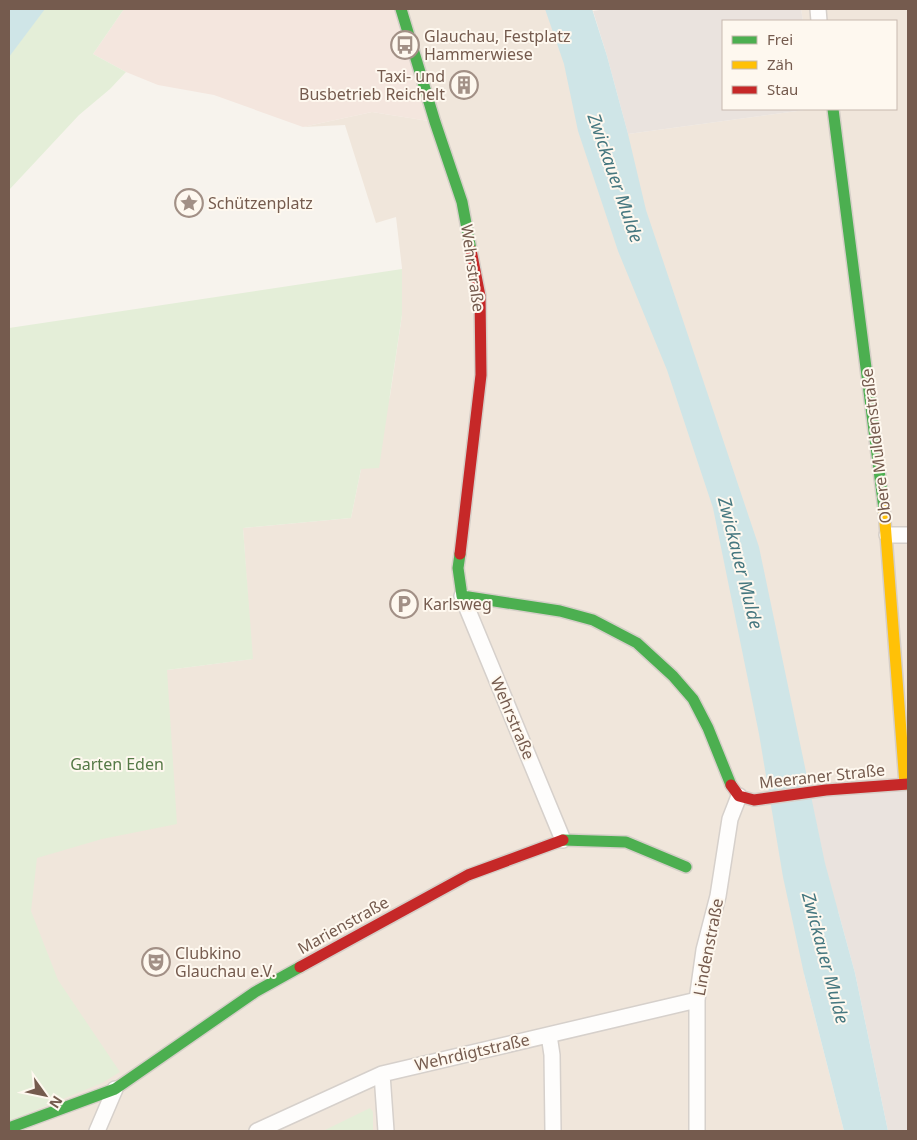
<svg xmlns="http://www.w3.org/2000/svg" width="917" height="1140" viewBox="0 0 917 1140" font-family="'Noto Sans',sans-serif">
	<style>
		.residential { fill: #f0e6db }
		.commercial { fill: #f4e6de }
		.industrial { fill: #eae3de }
		.green { fill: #e4eed8 }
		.water { fill: #cfe5e7 }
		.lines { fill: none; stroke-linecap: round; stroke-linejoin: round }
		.street-casing { stroke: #d6d0cb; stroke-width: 18 }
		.fast-casing { stroke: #d6cfc8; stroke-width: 14 }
		.slow-casing { stroke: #d6cfc8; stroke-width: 14 }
		.jam-casing { stroke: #d6cfc8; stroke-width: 14 }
		.street { stroke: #fefdfc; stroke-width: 15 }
		.fast { stroke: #4caf50; stroke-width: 11 }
		.slow { stroke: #ffc107; stroke-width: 11 }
		.jam { stroke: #c62828; stroke-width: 11 }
		.labels { text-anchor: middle; stroke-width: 4; stroke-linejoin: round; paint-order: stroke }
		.poi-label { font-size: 16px; fill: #755b4e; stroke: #fef8ef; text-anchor: start }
		.street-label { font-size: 16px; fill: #755b4e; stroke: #fef8ef }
		.park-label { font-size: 16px; fill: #557946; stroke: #fef8ef }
		.water-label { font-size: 18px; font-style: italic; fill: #45777f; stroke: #fef8ef }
	</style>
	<rect width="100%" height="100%" fill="#f7f3ed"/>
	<path class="residential" d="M401 9H592L628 134 812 109H896V21H803L801 9H908V784L804 974 844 1131H9V695L167 670 252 659 243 528 351 518 361 469 390 396 402 315V268L396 217 376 223 345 125 303 127 372 112 435 122Z"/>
	<path class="commercial" d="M124 9H401L435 122 372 112 303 127 214 95 158 85 126 72 93 54Z"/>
	<path class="industrial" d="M606 9H801L803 21H723V109H812L628 134 607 56 593 11Z
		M908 784V1131H888L855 973 825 863 810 793Z"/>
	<path class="green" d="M9 9H124L93 54 126 72 110 89 79 115 9 190Z
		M402 269V315L379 468 361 469 351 518 243 528 253 659 167 670 177 824 102 839 37 858 31 911 58 980 120 1072 102 1083 9 1121V328Z
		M370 1108 373 1112V1131H323Z"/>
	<path class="water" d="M9 9H45L9 57Z
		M545 9H592L607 56 628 134 646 210 759 547 825 863 855 973 888 1131H844L804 974 783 877 759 734 713 508 667 370 618 251 578 131 564 64Z"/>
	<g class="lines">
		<defs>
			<path id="street" d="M818 9 819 21
				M887 535H908
				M462 596 563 840
				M549 1035 552 1055 553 1131
				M382 1074 386 1131
				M97 1131 115 1089
				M257 1131 382 1074 697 1000
				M697 1131V1000L704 950 718 896 730 819 739 796"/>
			<path id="fast" d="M401 9 435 122 462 202 471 250
				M833 109 884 509
				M460 554 458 568 462 596 560 611 593 620 637 643 673 676 693 699 708 728 731 785
				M563 840 626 842 686 867
				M9 1128 115 1089 255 992 300 967"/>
			<path id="slow" d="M884 509 905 784"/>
			<path id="jam" d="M460 554 481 375 480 296 471 250
				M731 785 739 796 754 800 826 790 908 784
				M300 967 468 875 563 840"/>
		</defs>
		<use href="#street" class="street-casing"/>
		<use href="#fast" class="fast-casing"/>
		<use href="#slow" class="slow-casing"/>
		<use href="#jam" class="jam-casing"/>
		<use href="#street" class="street"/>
		<use href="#fast" class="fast"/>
		<use href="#slow" class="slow"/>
		<use href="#jam" class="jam"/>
	</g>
	<defs>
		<symbol id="bus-ring" viewBox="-11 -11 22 22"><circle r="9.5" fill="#fef8ef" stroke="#a29086" stroke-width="1.5"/><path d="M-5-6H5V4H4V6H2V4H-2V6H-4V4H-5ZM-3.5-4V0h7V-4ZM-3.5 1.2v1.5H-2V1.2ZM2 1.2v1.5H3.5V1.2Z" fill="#a29086"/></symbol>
		<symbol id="building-ring" viewBox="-11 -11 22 22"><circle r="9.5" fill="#fef8ef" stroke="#a29086" stroke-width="1.5"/><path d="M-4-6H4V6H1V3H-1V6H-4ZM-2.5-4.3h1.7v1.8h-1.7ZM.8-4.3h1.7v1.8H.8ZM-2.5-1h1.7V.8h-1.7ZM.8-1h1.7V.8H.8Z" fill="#a29086"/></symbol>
		<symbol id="sight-ring" viewBox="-11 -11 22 22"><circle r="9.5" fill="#fef8ef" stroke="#a29086" stroke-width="1.5"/><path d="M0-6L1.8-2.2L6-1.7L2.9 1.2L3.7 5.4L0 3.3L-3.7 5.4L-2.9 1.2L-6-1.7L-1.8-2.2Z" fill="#a29086"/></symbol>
		<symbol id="parking-ring" viewBox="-11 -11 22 22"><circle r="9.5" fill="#fef8ef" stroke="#a29086" stroke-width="1.5"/><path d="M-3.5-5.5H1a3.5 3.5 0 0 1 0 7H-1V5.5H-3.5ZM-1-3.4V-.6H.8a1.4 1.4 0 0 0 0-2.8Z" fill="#a29086"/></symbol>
		<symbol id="theatre-ring" viewBox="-11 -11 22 22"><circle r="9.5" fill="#fef8ef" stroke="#a29086" stroke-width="1.5"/><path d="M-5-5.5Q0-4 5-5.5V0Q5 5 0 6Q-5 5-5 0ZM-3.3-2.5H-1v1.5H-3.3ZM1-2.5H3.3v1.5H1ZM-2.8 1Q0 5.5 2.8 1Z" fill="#a29086"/></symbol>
	</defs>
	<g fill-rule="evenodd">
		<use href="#bus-ring" x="389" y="29" width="32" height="32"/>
		<use href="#building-ring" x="448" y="69" width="32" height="32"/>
		<use href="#sight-ring" x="173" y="187" width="32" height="32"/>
		<use href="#parking-ring" x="388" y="588" width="32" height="32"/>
		<use href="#theatre-ring" x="140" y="946" width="32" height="32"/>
	</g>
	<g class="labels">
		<g class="poi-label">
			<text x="424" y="42">Glauchau, Festplatz<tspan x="424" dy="18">Hammerwiese</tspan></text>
			<text x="445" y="82" text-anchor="end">Taxi- und<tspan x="445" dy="18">Busbetrieb Reichelt</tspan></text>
			<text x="208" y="209">Schützenplatz</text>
			<text x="423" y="610">Karlsweg</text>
			<text x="175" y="959">Clubkino<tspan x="175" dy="18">Glauchau e.V.</tspan></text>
		</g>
		<g class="street-label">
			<text transform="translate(473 268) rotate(82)" y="6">Wehrstraße</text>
			<text transform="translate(876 446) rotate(-97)" y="6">Obere Muldenstraße</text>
			<text transform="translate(513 718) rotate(67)" y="6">Wehrstraße</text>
			<text transform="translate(822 776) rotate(-6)" y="6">Meeraner Straße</text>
			<text transform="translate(343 925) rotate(-29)" y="6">Marienstraße</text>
			<text transform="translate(708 947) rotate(-79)" y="6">Lindenstraße</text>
			<text transform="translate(472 1052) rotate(-13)" y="6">Wehrdigtstraße</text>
		</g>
		<g class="park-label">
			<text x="117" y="770">Garten Eden</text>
		</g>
		<g class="water-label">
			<text transform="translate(615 178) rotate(71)" y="6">Zwickauer Mulde</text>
			<text transform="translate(740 563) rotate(76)" y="6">Zwickauer Mulde</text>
			<text transform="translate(825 958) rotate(75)" y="6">Zwickauer Mulde</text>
		</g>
	</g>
	<rect width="917" height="1140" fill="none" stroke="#755b4e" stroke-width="20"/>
	<rect x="722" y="20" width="175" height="90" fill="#fef8ef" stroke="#c7b9af"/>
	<rect x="732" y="36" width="25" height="8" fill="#4caf50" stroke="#c7b9af"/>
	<text x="767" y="45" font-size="15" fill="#755b4e">Frei</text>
	<rect x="732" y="61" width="25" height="8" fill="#ffc107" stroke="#c7b9af"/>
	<text x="767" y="70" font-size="15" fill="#755b4e">Zäh</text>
	<rect x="732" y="86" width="25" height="8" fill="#c62828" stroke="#c7b9af"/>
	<text x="767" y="95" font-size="15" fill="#755b4e">Stau</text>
	<g transform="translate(45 1095) rotate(123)" stroke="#fef8ef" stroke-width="4" paint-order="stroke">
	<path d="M0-4L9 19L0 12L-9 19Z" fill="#755b4e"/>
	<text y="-8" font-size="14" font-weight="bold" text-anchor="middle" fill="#755b4e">N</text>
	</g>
</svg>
